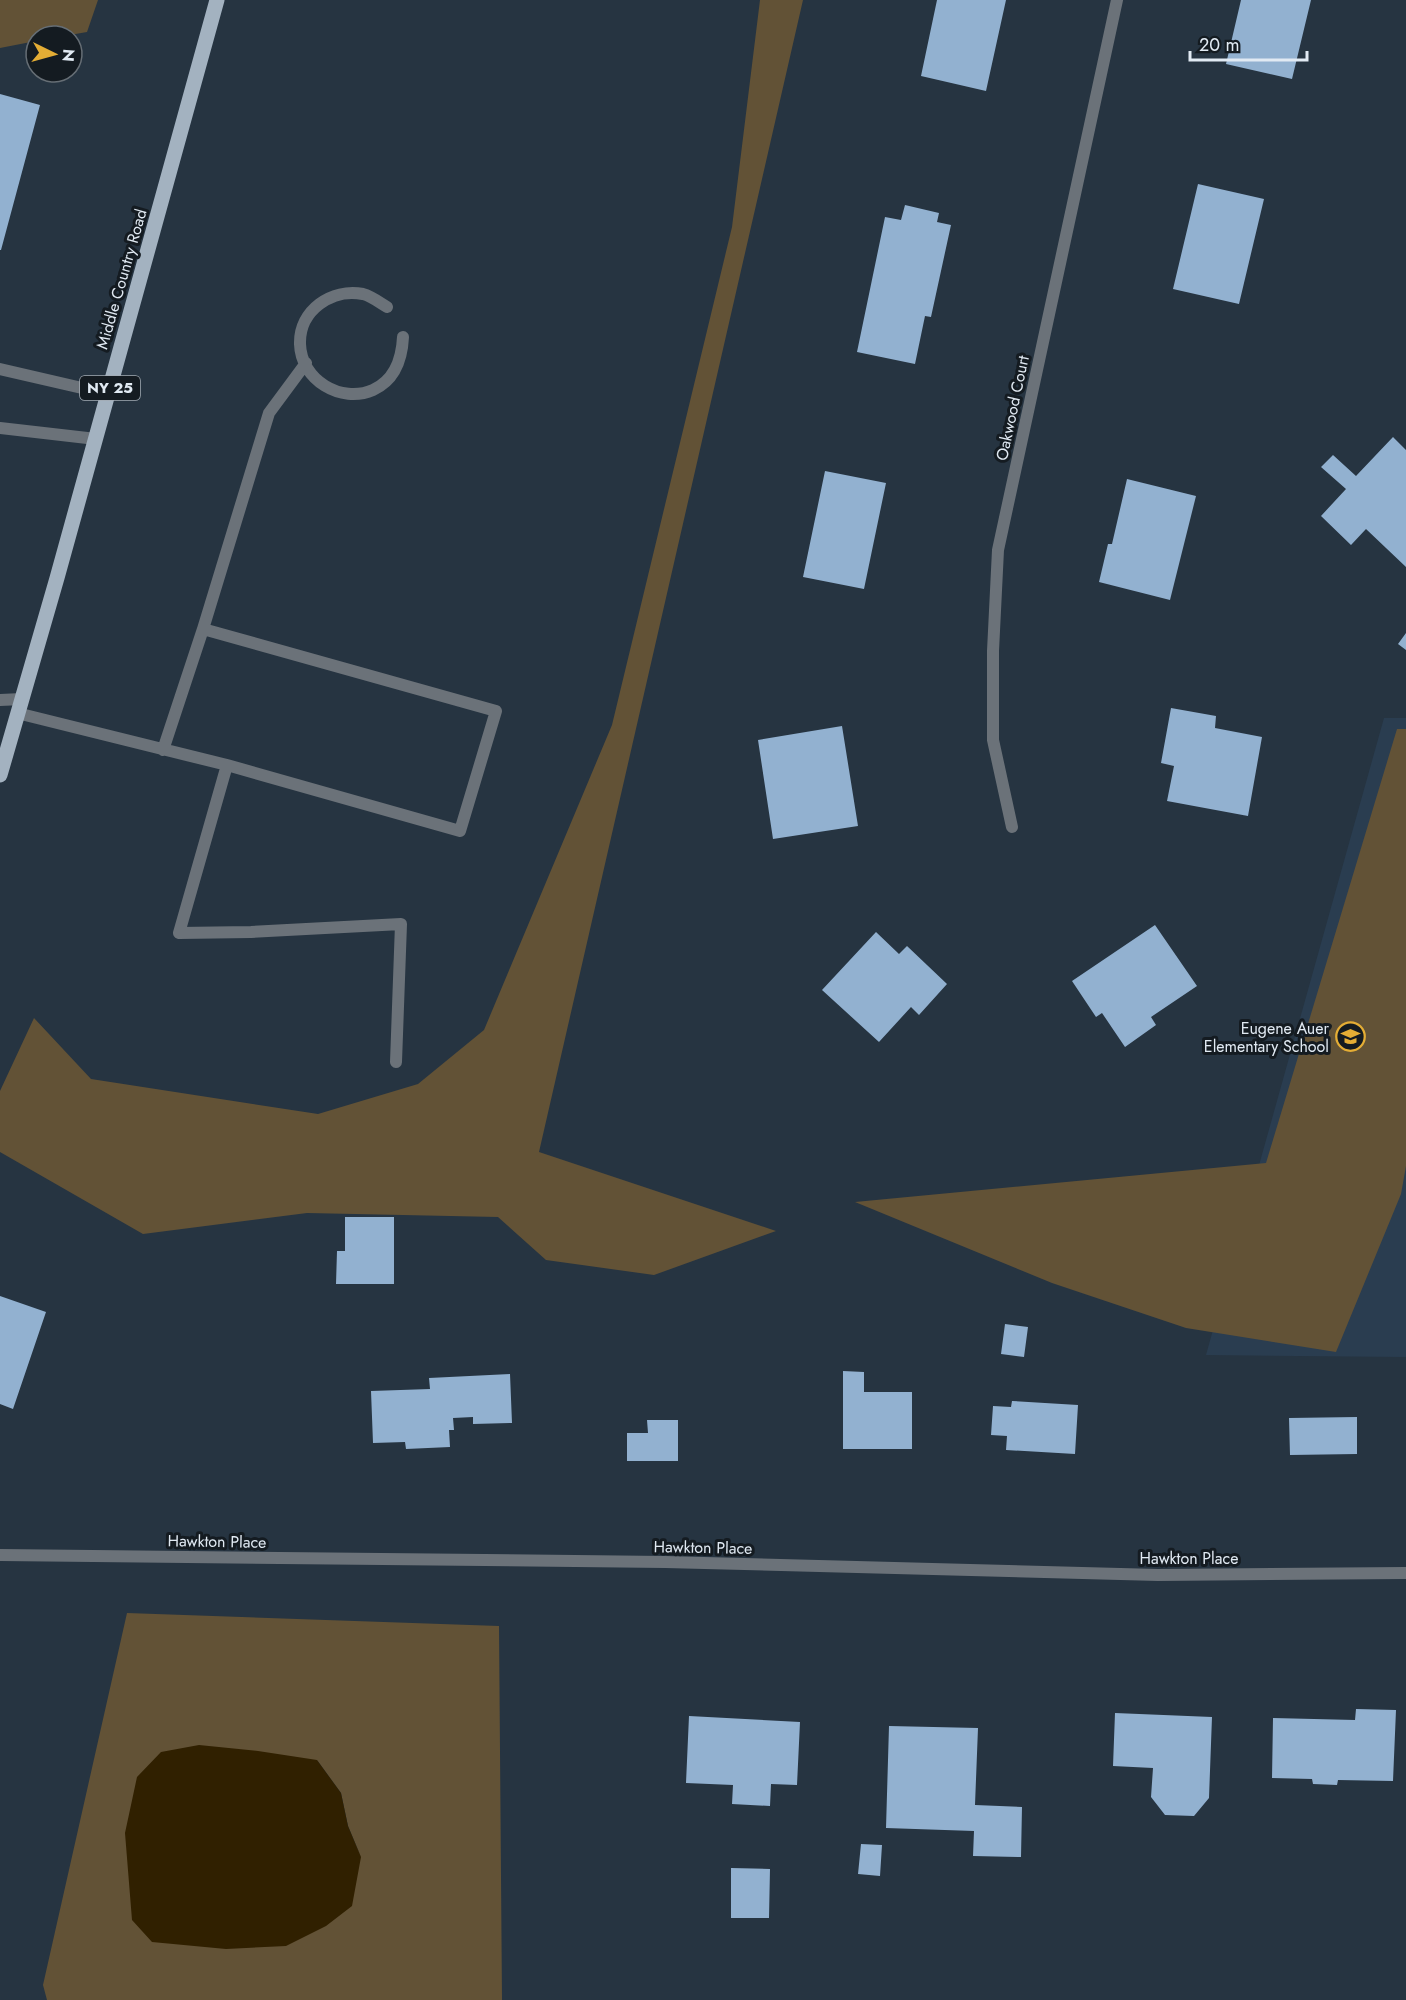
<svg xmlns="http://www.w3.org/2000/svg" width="1406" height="2000" viewBox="0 0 1406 2000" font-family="Jost,sans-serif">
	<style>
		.built { fill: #2a3d50 }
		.green { fill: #625236; fill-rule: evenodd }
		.water { fill: #302000 }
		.building { fill: #92b1d0 }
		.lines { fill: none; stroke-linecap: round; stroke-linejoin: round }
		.service { stroke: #6b7279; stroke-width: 12 }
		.minor { stroke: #6b7279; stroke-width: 12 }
		.primary { stroke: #a3b2c0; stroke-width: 15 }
		.labels { text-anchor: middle; stroke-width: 6; stroke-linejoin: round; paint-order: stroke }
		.shield { fill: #141b21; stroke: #a4acb4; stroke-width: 1.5 }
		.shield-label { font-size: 15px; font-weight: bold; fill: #e1eaf3 }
		.street-label { font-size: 16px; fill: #e1eaf3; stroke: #141b21 }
		.poi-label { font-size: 16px; fill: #e1eaf3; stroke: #141b21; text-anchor: end }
	</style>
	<rect width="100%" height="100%" fill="#263441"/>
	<path class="built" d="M1384 718H1406V1357L1206 1355Z"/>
	<path class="green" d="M0 0H98L87 32 64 36H36V41L0 48Z
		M760 0H803L539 1152 776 1231 654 1275 546 1260 498 1217 307 1213 143 1234 0 1152V1091L34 1018 91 1079 318 1114 418 1084 484 1030 612 725 732 227Z
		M1397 729H1406V1166L1401 1194 1336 1352 1186 1328 1052 1283 855 1202 1266 1163Z
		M127 1613 499 1626 502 2000H47L43 1985ZM317 1760 341 1793 348 1826 361 1857Z"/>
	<path class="water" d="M199 1745 258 1751 317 1760 341 1793 348 1826 361 1857 352 1906 326 1926 286 1946 226 1949 152 1942 132 1920 125 1833 137 1777 161 1752Z"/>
	<path class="building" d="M937 0H1006L986 91 921 76Z
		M1241 0H1311L1292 79 1226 64Z
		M0 94 40 105 1 250H0Z
		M1198 184 1264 199 1239 304 1173 289Z
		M905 205 939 213 937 222 951 225 931 317 925 316 915 364 857 352 885 217 901 220Z
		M1393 437 1406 450V567L1366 529 1351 545 1321 516 1346 489 1321 467 1333 455 1356 476Z
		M825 471 886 483 864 589 803 577Z
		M1127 479 1196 496 1170 600 1099 582 1108 544H1112Z
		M1406 633V650L1398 644Z
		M1171 708 1216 716 1215 728 1262 737 1248 816 1167 801 1174 766 1161 763Z
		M842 726 858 826 773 839 758 740Z
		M1155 925 1197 986 1151 1017 1156 1025 1125 1047 1102 1013 1096 1017 1072 981Z
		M876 932 899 954 907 946 947 984 919 1015 911 1007 879 1042 822 990Z
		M345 1217H394V1284H336L337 1251H345Z
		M0 1296 46 1312 13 1409 0 1404Z
		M1005 1324 1028 1327 1024 1357 1001 1354Z
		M843 1371 864 1372V1392H912V1449H843Z
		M510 1374 512 1423 473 1424V1417L453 1418 454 1430H449L450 1447 406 1449 405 1442 373 1443 371 1391 430 1389 429 1378Z
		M1012 1401 1078 1405 1075 1454 1006 1450 1007 1436 991 1435 993 1406 1011 1407Z
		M1357 1417V1454L1290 1455 1289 1418Z
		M647 1420H678V1461H627V1433H648Z
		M1356 1709 1396 1710 1393 1781 1338 1780 1337 1785 1313 1784 1312 1779 1272 1778 1273 1718 1355 1720Z
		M1115 1713 1212 1717 1209 1798 1194 1816 1165 1815 1151 1797 1153 1768 1113 1766Z
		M689 1716 800 1722 797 1785 771 1784 770 1806 732 1804 733 1785 686 1783Z
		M889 1726 978 1728 975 1805 1022 1807 1021 1857 973 1856 974 1831 886 1828Z
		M861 1844 882 1845 880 1876 858 1874Z
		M731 1868 770 1869 769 1918H731Z"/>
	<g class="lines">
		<path class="service" d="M387 307C379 302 371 296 363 294 332 288 299 310 300 344 301 380 341 404 373 390 395 380 402 358 403 337
			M0 369 108 394
			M0 428 96 439
			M0 700 22 699
			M17 713 227 765 460 831 496 711 203 629 269 413 306 363
			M163 750 203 629
			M227 765 179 933 251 932 401 924 396 1062"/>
		<path class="minor" d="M1012 827 993 740V651L998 550 1117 0
			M0 1555 665 1562 1158 1575 1406 1573"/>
		<path class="primary" d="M0 775 57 578 217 0"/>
	</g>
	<defs>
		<symbol id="school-ring" viewBox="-11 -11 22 22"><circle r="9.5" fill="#141b21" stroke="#e4ad35" stroke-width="1.5"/><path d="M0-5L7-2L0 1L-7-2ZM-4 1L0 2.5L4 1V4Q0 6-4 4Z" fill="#e4ad35"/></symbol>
	</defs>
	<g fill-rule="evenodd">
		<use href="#school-ring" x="1334" y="1020" width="33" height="33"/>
	</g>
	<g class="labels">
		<rect class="shield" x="80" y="376" width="60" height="24" rx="4.5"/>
		<g class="shield-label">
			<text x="110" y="393">NY 25</text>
		</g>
		<g class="street-label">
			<text transform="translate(121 279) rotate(-74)" y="6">Middle Country Road</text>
			<text transform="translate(1012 408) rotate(-78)" y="6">Oakwood Court</text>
			<text transform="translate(217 1541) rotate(1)" y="6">Hawkton Place</text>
			<text transform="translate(703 1547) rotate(1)" y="6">Hawkton Place</text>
			<text x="1189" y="1564">Hawkton Place</text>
		</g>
		<g class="poi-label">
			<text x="1329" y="1034">Eugene Auer<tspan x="1329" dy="18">Elementary School</tspan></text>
		</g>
	</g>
	<g transform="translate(54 54) rotate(95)"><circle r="28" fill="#141b21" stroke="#666e75" stroke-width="1.5"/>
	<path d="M0-4.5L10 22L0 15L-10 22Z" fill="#e4ad35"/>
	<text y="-9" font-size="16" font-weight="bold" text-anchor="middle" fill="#e1eaf3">N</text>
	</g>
	<path d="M1190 51v9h117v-9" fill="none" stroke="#e1eaf3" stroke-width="3"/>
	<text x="1199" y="51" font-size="18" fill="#e1eaf3" stroke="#141b21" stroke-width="4.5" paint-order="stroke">20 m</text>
</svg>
